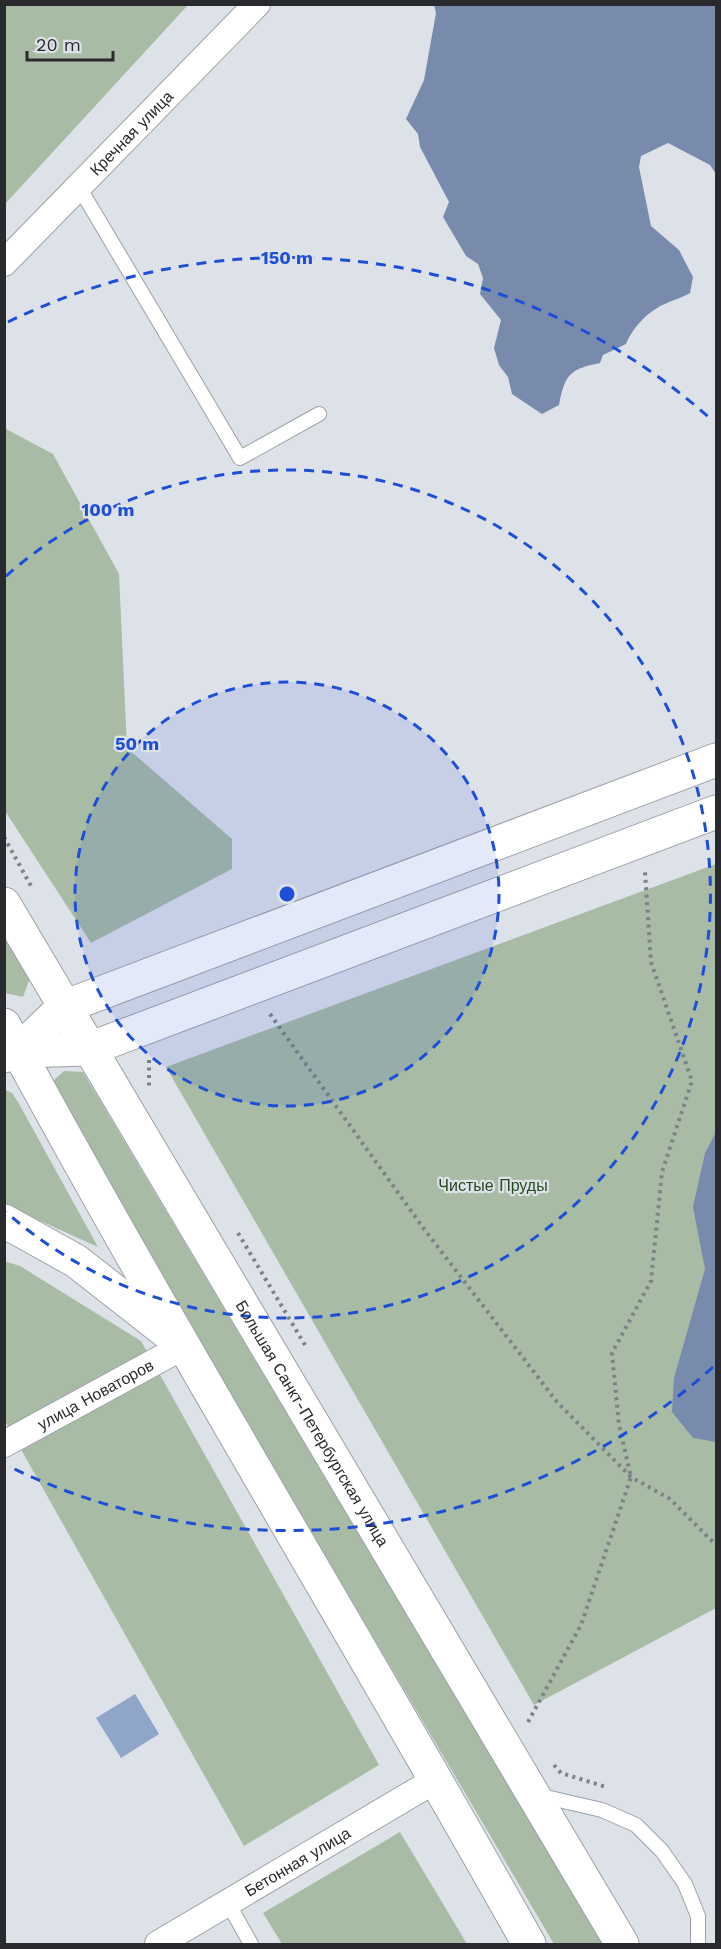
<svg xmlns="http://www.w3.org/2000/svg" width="721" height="1949" viewBox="0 0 721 1949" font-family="'Work Sans',sans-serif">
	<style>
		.green { fill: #a8bba4 }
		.water { fill: #788bad }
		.building { fill: #90a6c9 }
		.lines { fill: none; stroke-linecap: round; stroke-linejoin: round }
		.lane-casing { stroke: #9ca1a7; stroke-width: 16 }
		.street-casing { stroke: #9ca1a7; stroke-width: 28 }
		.secondary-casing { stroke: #9ca1a7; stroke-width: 35 }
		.primary-casing { stroke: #9ca1a7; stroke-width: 35 }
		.path { stroke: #7e8186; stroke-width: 4; stroke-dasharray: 3 4.5; stroke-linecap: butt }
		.lane { stroke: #fff; stroke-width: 14 }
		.street { stroke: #fff; stroke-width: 26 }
		.secondary { stroke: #fff; stroke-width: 33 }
		.primary { stroke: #fff; stroke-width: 33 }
		.ring { fill: none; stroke: #1d4ed8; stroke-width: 3; stroke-dasharray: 10 8 }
		.labels { text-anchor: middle; stroke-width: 4.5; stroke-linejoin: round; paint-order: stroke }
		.street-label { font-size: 16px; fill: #282a2d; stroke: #dde2e9 }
		.park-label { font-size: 16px; fill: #234a1c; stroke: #dde2e9 }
		.centre { fill: #1d4ed8; stroke: #dde2e9; stroke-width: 3 }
		.ring-label { font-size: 18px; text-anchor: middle; font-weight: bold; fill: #1d4ed8; stroke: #dde2e9; stroke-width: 4.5; stroke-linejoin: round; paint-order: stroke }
	</style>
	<rect width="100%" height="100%" fill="#dde2e9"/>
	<path class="green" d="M5 4 188 5 5 204 4 5Z
		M4 428 53 454 119 574 127 748 232 839V869L91 943 5 811Z
		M716 864V1608L534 1705 166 1067Z
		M4 934 30 978 23 997 5 993Z
		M64 1071 83 1072 603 1944H554L220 1377 50 1084Z
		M5 1090 12 1093 18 1102 98 1247 5 1205Z
		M4 1261 20 1266 141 1341 379 1765 244 1846 5 1421Z
		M400 1832 467 1944H282L263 1913Z"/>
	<path class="water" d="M434 5H716V174L710 165 668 143 641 156 639 167 651 226 679 250 693 277 690 293C682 298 675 299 667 303 649 310 633 327 626 344L603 355 600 363C569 369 565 375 559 405L542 414 512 394 508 377 499 365 494 348 501 320 480 294 483 278 478 264 466 256 443 217 449 202 420 147 418 134 406 119 424 80 436 13Z
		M716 1132V1442L693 1438 672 1412 674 1378 705 1269 693 1207 705 1153Z"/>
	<path class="building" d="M135 1694 159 1734 121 1758 96 1718Z"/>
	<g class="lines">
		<defs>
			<path id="lane" d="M79 187 240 458 319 414
				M537 1795 602 1810 636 1825 662 1851 685 1884 698 1916V1944
				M228 1903 251 1944"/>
			<g id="street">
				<path id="s1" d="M4 263 257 4"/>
				<path id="s2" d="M4 1444 184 1346"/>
				<path id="s3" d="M158 1944 437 1779"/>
			</g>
			<path id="secondary" d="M64 1007 716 760
				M89 1049 716 812"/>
			<g id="primary">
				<path id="s4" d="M4 904 622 1944"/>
				<path d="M4 1025C172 1336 357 1637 529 1944"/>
				<path d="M18 1051 89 1049"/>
				<path d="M4 1056 18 1051 64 1007"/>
				<path d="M4 1221 76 1261 173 1337"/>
			</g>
		</defs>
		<use href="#lane" class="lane-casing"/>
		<use href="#street" class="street-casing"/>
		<use href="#secondary" class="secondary-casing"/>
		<use href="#primary" class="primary-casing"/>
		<path class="path" d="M4 837 31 886
			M270 1014 424 1229 557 1402 631 1477 670 1499 716 1545
			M149 1060V1086
			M238 1233 305 1345
			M528 1722 581 1625 631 1477 619 1425 612 1353 651 1281 662 1172 692 1081 651 962 645 872
			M554 1765 561 1773 606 1787"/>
		<use href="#lane" class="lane"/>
		<use href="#street" class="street"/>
		<use href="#secondary" class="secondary"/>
		<use href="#primary" class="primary"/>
	</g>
	<circle cx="287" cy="894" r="212" fill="#1d4ed8" fill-opacity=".12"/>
	<g class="ring">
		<circle cx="287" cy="894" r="212"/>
		<path d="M6 576A424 424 0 1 1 6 1212"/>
		<path d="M713 1367A636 636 0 0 1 8 1466M8 322A636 636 0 0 1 713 421"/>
	</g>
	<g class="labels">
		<g class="street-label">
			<text dy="6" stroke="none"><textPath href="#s1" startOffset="182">Кречная улица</textPath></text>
			<text dy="6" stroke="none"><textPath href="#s2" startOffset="104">улица Новаторов</textPath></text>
			<text dy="6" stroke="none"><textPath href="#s4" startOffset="604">Большая Санкт-Петербургская улица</textPath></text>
			<text dy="6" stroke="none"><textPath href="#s3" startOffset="162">Бетонная улица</textPath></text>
		</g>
		<g class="park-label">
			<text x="493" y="1191">Чистые Пруды</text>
		</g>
	</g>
	<circle cx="287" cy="894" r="9" class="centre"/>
	<g class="ring-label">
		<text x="287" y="264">150 m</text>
		<text x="108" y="516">100 m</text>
		<text x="137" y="750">50 m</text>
	</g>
	<rect width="721" height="1949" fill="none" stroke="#282a2d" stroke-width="12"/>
	<path d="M27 51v9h86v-9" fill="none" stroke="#282a2d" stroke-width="3"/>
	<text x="36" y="51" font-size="18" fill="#282a2d" stroke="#dde2e9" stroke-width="4.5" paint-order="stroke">20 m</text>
</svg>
